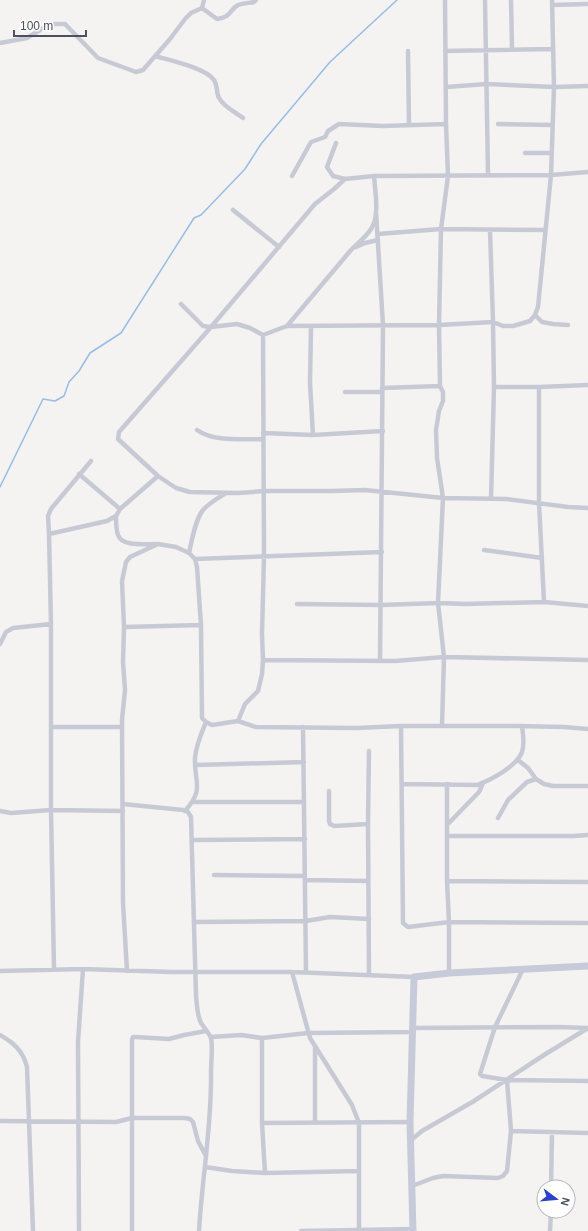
<svg xmlns="http://www.w3.org/2000/svg" width="588" height="1231" viewBox="0 0 588 1231" font-family="Arial,sans-serif">
	<style>
		.lines { fill: none; stroke-linecap: round; stroke-linejoin: round }
		.stream { stroke: #97bde5; stroke-width: 1.5 }
		.street { stroke: #c7cad5; stroke-width: 4.5 }
		.secondary { stroke: #c7cad9; stroke-width: 7 }
	</style>
	<rect width="100%" height="100%" fill="#f4f3f2"/>
	<g class="lines">
		<path class="stream" d="M0 487 43 399 55 401 64 396 69 382 79 371 90 353 121 333 194 218 201 215 245 169 261 144 330 62 397 0"/>
		<path class="street" d="M485 0 488 174
			M511 0 512 49
			M552 5 588 4
			M202 8 204 0
			M0 43 27 38 50 24H65L98 58 136 72 143 70 170 39 185 19 191 13 202 8 217 19C232 17 229 10 238 5 243 3 250 3 254 2L256 0
			M408 51 409 125
			M445 51 553 49
			M155 56C169 60 206 68 214 80 218 86 216 93 219 98 224 107 235 112 243 118
			M446 87 487 84 554 87 588 86
			M498 124 553 125
			M336 143 327 167 333 176 345 179 374 176 551 175 588 172
			M525 153H552
			M292 176 311 142 325 137 328 131 339 124 383 126 446 124
			M345 179 334 189 315 204 211 327 119 432 118 439 158 476 176 488 190 492 239 493 264 491H333L365 490 443 498 506 499 568 507 588 508
			M233 210 279 247
			M376 212 383 325 380 661
			M378 234 441 229 545 230
			M356 247 365 243 378 240
			M181 304 203 326 211 327 237 324 250 328 263 335
			M535 315 542 322 553 324 568 325
			M287 326 351 250C358 243 366 237 371 229 380 216 375 191 374 176
			M311 326 310 383 313 435
			M263 335 287 326 439 325 493 322 490 230
			M494 387H539L588 385
			M539 387V503L544 602
			M382 388 440 386
			M345 392H382
			M197 430C213 442 244 439 263 439
			M263 433 313 435 383 431
			M79 474 120 509
			M491 499 494 387 493 322 503 326H513L530 321 535 315 538 307 551 175 554 87 552 0
			M116 516C116 522 116 530 118 535 122 547 145 544 156 544
			M49 534 107 521 116 516 120 509 158 476
			M484 550 542 558
			M189 553C192 540 195 520 203 510 209 503 218 498 226 493
			M195 559 382 552
			M297 604 381 605 438 603 466 604 544 602 588 606
			M124 627 201 625
			M0 644 6 632 13 628 51 624
			M263 660 395 661 444 657 588 660
			M238 721 256 727 356 728 401 726H517L564 727 588 729
			M401 726 403 923 408 927 449 922 588 923
			M442 726 444 657 438 603 443 498 437 458 436 430 439 411 443 401V392L440 386 439 325 441 229 448 176 446 124 445 0
			M51 727H122
			M303 727 306 972
			M518 760 528 768 536 779 544 784 553 786H588
			M195 765 304 762
			M402 784 477 785C491 780 517 766 522 752 525 743 523 735 522 726
			M447 784V881L449 922V973
			M329 791V821L330 824 334 826 368 824
			M192 802H304
			M123 804 183 810 188 812 191 817 196 996C197 1005 197 1015 201 1023 204 1027 210 1035 211 1038 213 1048 211 1062 211 1072 212 1125 202 1178 199 1231
			M0 811 11 813 51 810 123 811
			M185 811C205 788 194 784 195 758 196 745 201 734 206 722
			M498 818 508 800 527 782 536 779
			M447 825 479 792 483 783
			M447 836H574L588 835
			M192 840 305 839
			M214 875 305 876
			M305 880 368 881
			M447 881 588 882
			M194 922 306 921 330 917 369 919
			M54 969 51 810V624L49 534 48 516 51 509 91 461
			M523 969 495 1027 480 1074 482 1076 507 1080 588 1081
			M0 971 83 969 171 972H292L414 977
			M127 971 123 903 122 720 125 690 123 662 124 627 122 581 126 562 130 557 158 544 176 547 189 553 195 559 197 567 201 625 202 718 206 722 212 725 238 721 245 704 258 691 262 674 263 660 262 634 264 556 263 335
			M292 972 310 1038 352 1105 359 1123V1231
			M369 975 368 824 369 751
			M412 1028 558 1027 587 1028
			M0 1035C14 1043 23 1051 27 1067L33 1231
			M211 1037 241 1035 262 1038 308 1033 412 1032
			M262 1038V1123L265 1173
			M0 1121 116 1122 132 1118H185L190 1119 193 1122 198 1141 206 1156
			M262 1123 410 1122
			M315 1123V1046
			M511 1131 588 1133
			M410 1141 422 1131 474 1101 544 1055 588 1028
			M205 1167 232 1171 265 1173 359 1171
			M412 1186 433 1178 443 1176 498 1178 503 1176 507 1171 511 1131 507 1080
			M551 1187 552 1132
			M79 1231 78 1042 83 969
			M132 1231V1040L133 1037H136L169 1039 184 1035 206 1031
			M301 1231 413 1229
			M550 1231 551 1211"/>
		<path class="secondary" d="M413 1231 410 1122 414 977 449 973 588 966"/>
	</g>
	<g transform="translate(556 1199) rotate(106)"><circle r="19" fill="#ffffff" stroke="#b7b9bf"/>
	<path d="M0-3L7 15L0 10L-7 15Z" fill="#2b40d6"/>
	<text y="-6" font-size="11" font-weight="bold" text-anchor="middle" fill="#4b4f5e">N</text>
	</g>
	<path d="M14 30v6h72v-6" fill="none" stroke="#4b4f5e" stroke-width="2"/>
	<text x="20" y="30" font-size="12" fill="#4b4f5e" stroke="#ffffff" stroke-width="3" paint-order="stroke">100 m</text>
</svg>
